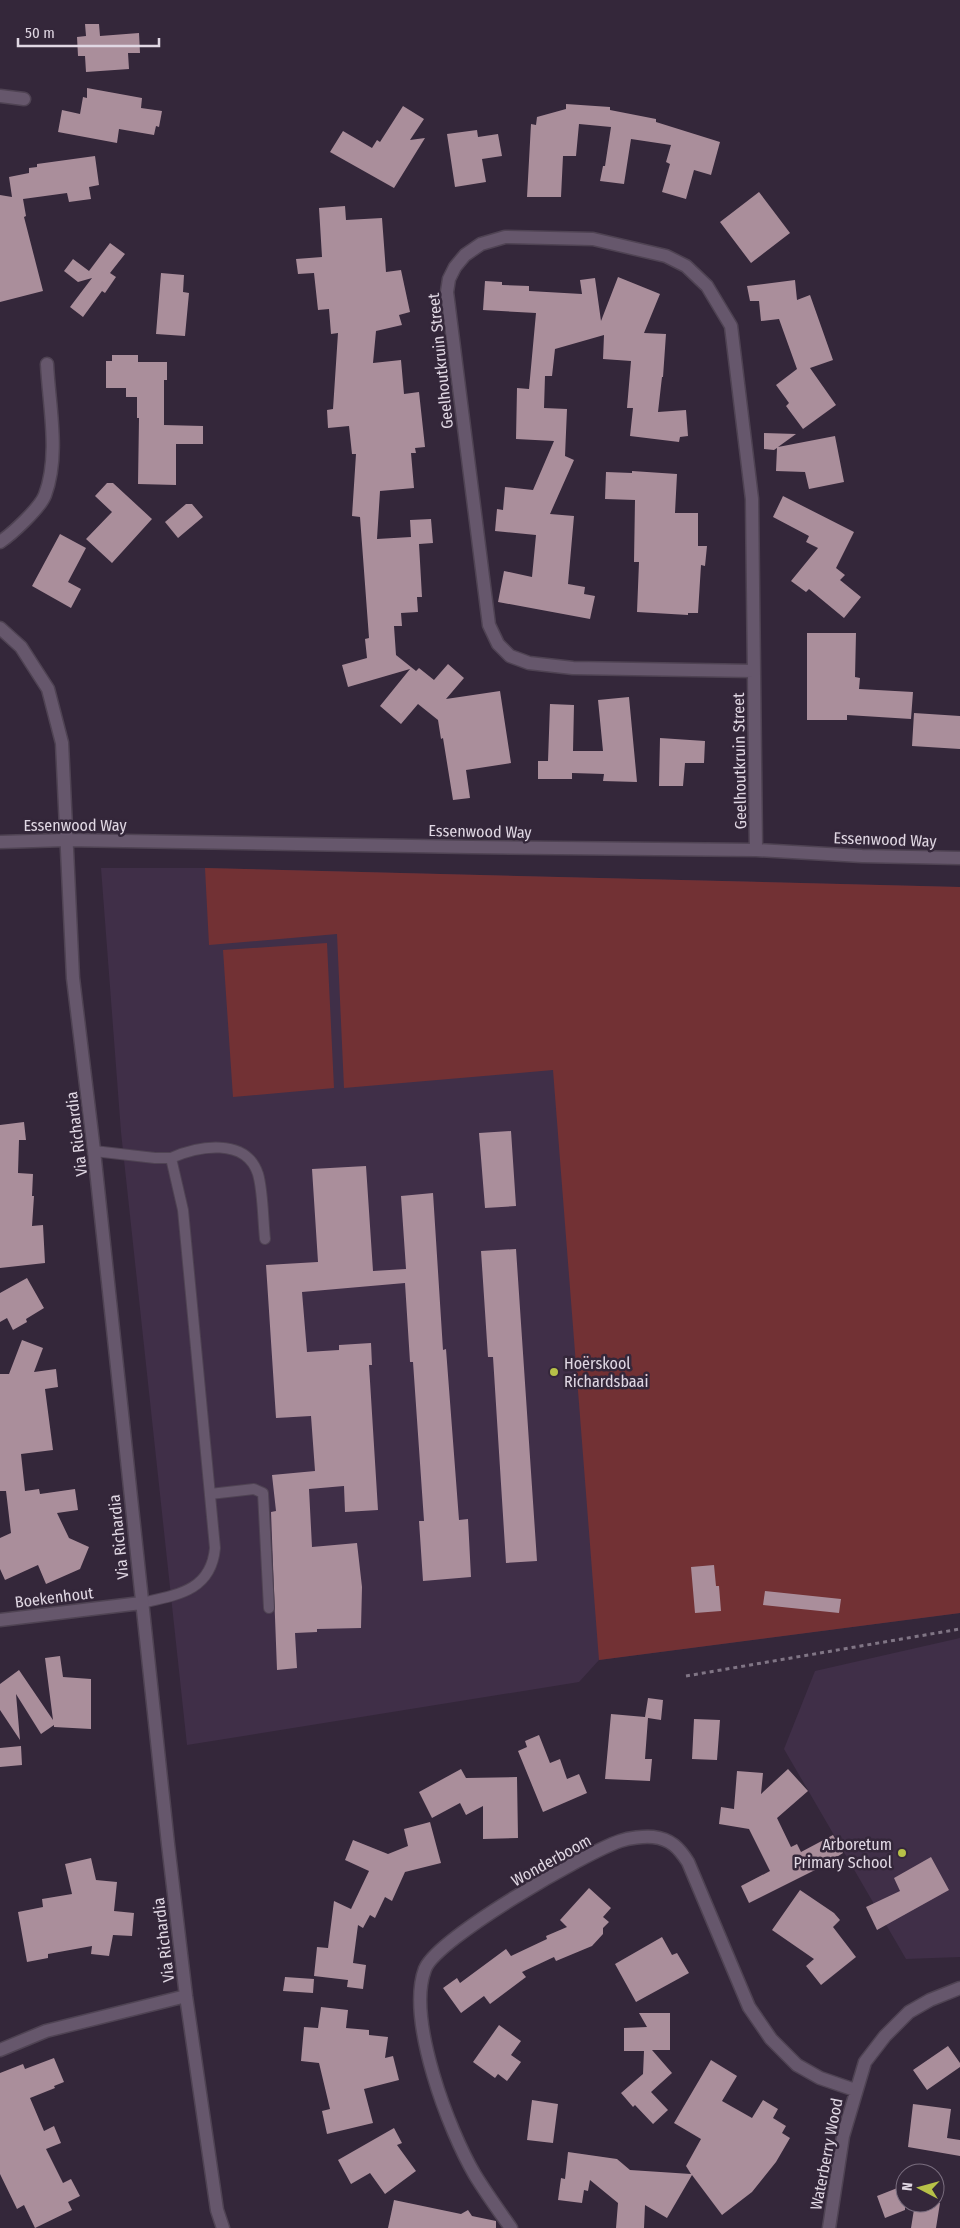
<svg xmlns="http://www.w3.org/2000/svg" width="960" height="2228" viewBox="0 0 960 2228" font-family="'Fira Sans Condensed',sans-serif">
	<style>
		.built { fill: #402f48 }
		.green { fill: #723134 }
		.building { fill: #aa8e9b }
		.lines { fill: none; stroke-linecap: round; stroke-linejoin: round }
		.lane-casing { stroke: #4f4353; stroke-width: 12 }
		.street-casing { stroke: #4f4353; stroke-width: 15 }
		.path { stroke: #807585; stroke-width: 3; stroke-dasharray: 4 4; stroke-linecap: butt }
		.lane { stroke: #66576c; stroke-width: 10 }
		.street { stroke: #66576c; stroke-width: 12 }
		.poi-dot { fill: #b7c148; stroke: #34273a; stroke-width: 2 }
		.labels { text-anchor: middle; stroke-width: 5; stroke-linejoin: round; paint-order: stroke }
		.street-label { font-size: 16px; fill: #e0d7e3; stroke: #34273a }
		.poi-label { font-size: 16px; fill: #e0d7e3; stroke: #34273a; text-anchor: start }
	</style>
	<rect width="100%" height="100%" fill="#34273a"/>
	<path class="built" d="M101 868H205L960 887V1613L599 1660 579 1682 187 1745 121 1132Z
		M960 1638V1957L906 1959 784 1749 815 1671Z"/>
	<path class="green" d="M205 868 960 887V1613L599 1660 553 1070 344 1088 337 934 209 945Z
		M327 943 334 1088 233 1097 223 950Z"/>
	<path class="building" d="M85 24H99L100 36 139 33 140 53H128L129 69 86 72 85 56H78L77 37 86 36Z
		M87 88 142 98 141 108 162 111 159 127 156 126 154 135 119 129 117 143 58 132 62 110 80 114 83 97 87 98Z
		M566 104 610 107V110L656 119V122L720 142 711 175 694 170 686 199 662 192 670 164 666 162 671 145 631 139 624 184 600 181 603 166H605L611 127 579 124 576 156H563L561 197H527L531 124 536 125 537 117 566 109Z
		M403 106 424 119 410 140 425 138 394 188 330 152 343 131 372 148 377 140 380 142Z
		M477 130 478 137 498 134 502 156 482 159 486 182 455 187 447 134Z
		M95 156 99 185 89 187 91 199 69 202 67 193 23 199 26 216 24 217 43 291 0 302V195L12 197 9 177 29 173V168L37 167V164Z
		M759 192 790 233 751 263 720 222Z
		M345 206 346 220 382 218 386 272 401 270 410 312 399 315 402 325 376 331 373 363 401 360 404 394 419 392 425 447 415 448 416 453H411L414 488 380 491 377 539 411 537 410 520 431 519 433 543 419 544 422 597H417L418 612 401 613 402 626H394L396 655 416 671 419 668 434 680 448 664 464 678 446 699 500 691 511 763 466 770 470 798 453 800 443 738 441 739 438 720 418 704 401 724 380 706 410 669 348 687 342 665 367 658 365 639 369 638 360 517 352 516 356 454H352L349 426 328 428 327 410 333 409 338 333 331 334 329 309 318 310 314 273 298 274 296 259 322 257 319 208Z
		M110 243 125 254 110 273 116 277 105 293 102 291 83 317 70 307 92 278 78 282 64 271 73 259 89 271Z
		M161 273 184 275 183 292 189 293 185 336 156 334Z
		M618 277 660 294 644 333 666 334 663 377H662L658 412 686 410 688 436 680 437 679 442 630 436 633 408H627L631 361 603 359 604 335 555 349 552 376H545L544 408 567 409 565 456 574 460 550 514 574 516 568 584 585 587 584 594 595 596 590 619 498 602 504 571 532 577 536 535 495 531 497 509 503 510 505 487 533 490 554 441 516 439 517 388 529 389 536 313 483 310 485 281 502 282V285L529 286V291L582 294 580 280 595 278 601 321Z
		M795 280 797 300 810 295 833 360 810 368 836 405 803 429 786 406 789 403 776 385 797 369 779 319 761 321 759 301H750L747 286Z
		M112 355H138V362H167V380H164V425L203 426V444H176V485L138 484 139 418H137V397H126V388H106V361H112Z
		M764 433 796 434 778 447 835 436 844 482 809 489 805 472 776 471 777 448 774 450 764 449Z
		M632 471 677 474 675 513H698V546H707L705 566 701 565 698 613H688V615L637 612 639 562H634L635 500 605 499 606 472 632 473Z
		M107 483H113L152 519 112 563 86 539 112 512 95 496Z
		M783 496 854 532 836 568 845 575 840 580 861 597 844 618 809 589 806 592 791 581 818 548 806 542 809 536 773 517Z
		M186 504H192L203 517 178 538 165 522Z
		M60 534 86 548 68 582 81 589 71 608 32 586Z
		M807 633H856L855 677 860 678 859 689 913 692 911 719 847 715V720H807Z
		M629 697 637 782 603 781 604 774 572 773V779H538V761H548L550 704 574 705 573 751H603L598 700Z
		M914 713 960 716V749L912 746Z
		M660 738 705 741 704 763H685L683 786H659Z
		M24 1122 26 1140H19L18 1173 33 1174 32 1196H34L32 1226 43 1225 45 1263 0 1268V1125Z
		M511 1131 516 1206 485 1208 479 1133Z
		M366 1166 373 1271 406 1269 401 1196 433 1193 443 1350 446 1349 459 1520 468 1519 471 1577 423 1581 419 1521H424L413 1362H410L405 1283 302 1292 307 1352 339 1350V1345L371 1343 372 1365H369L378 1510 345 1512 344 1486 309 1489 312 1547 357 1543 362 1587 361 1628 317 1629V1632L295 1633 297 1668 277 1670 271 1512 276 1511 272 1475 315 1471 311 1416 276 1418 266 1265 318 1262 312 1169Z
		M516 1249 537 1561 506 1563 493 1357H488L481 1251Z
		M27 1278 44 1308 26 1319 27 1322 13 1330 7 1318 0 1322V1293Z
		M22 1340 43 1348 34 1372 56 1369 58 1387 45 1389 53 1450 21 1454 25 1491 39 1489 40 1494 75 1489 78 1510 57 1513 69 1538 89 1547 80 1569 46 1584 38 1565 5 1580 0 1569V1538L11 1533 6 1491H0V1374H9Z
		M714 1565 716 1586H719L721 1611 695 1613 691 1567Z
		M765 1591 841 1599 839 1613 763 1605Z
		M60 1656 63 1677 91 1679V1729L54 1727V1725L41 1734 16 1694 20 1740 0 1710V1684L19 1670 53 1720 45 1658Z
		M648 1698 663 1700 661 1720 648 1718 645 1759H652L650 1781 605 1779 611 1714 645 1717Z
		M694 1719 720 1720 717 1760 692 1759Z
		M539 1735 550 1763 560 1759 567 1779 579 1774 587 1793 543 1812 518 1751 527 1747 525 1741Z
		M21 1746 22 1765 0 1767V1748Z
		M461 1769 466 1778 517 1777 518 1838 483 1839V1806L466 1815 460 1803 432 1818 419 1792Z
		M788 1769 808 1791 777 1818 791 1847 797 1844 801 1852 833 1835 843 1853 819 1868 749 1903 741 1886 770 1871 749 1829 719 1824 721 1807 734 1809 737 1771 763 1773 761 1794Z
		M430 1822 441 1863 405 1872 392 1901 385 1897 375 1918 370 1915 363 1928 358 1925 353 1963 366 1965 363 1989 347 1987 348 1980 314 1976 317 1947 328 1948 334 1901 351 1909 369 1871 345 1860 353 1840 388 1854 408 1846 404 1829Z
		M931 1857 949 1890 877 1930 866 1907 900 1891 894 1878Z
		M91 1858 96 1880 117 1882 114 1911 134 1913 132 1936 113 1935 109 1956 91 1954 92 1946 48 1954V1958L27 1962 18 1912 43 1907 42 1899 72 1894 65 1864Z
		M589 1888 611 1908 603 1917 609 1922 603 1928V1934L592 1946 556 1961 554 1957 522 1972 526 1977 490 2004 484 1996 461 2013 443 1988 457 1978 460 1983 506 1949 511 1956 547 1939 546 1936 567 1927 560 1920Z
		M800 1890 834 1913 840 1920 833 1927 856 1957 821 1985 806 1966 814 1959 772 1930Z
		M662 1937 672 1955 677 1953 689 1973 636 2002 615 1964Z
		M285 1977 314 1979 313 1993 283 1991Z
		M321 2007 348 2010 346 2028 369 2030V2035L388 2037 385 2058 393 2056 399 2080 364 2089 373 2123 327 2134 322 2111 330 2109 319 2063 301 2061 304 2027 318 2028Z
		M639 2013H670V2050H652L672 2073 651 2092 668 2110 653 2124 635 2105 633 2107 621 2093 643 2074 644 2051H624V2028L647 2027Z
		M499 2025 521 2041 511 2055 521 2062 507 2081 498 2074 495 2078 473 2062Z
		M948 2046 960 2063V2067L927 2090 913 2070Z
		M54 2058 64 2082 54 2086 55 2088 30 2098 44 2131 54 2126 61 2143 46 2149 63 2183 71 2179 80 2196 68 2202 72 2210 35 2228 24 2205 17 2209 0 2174V2073L23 2064 25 2069Z
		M711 2060 737 2076 722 2101 752 2118 763 2100 778 2109 773 2118 786 2126 782 2133 790 2138 776 2162 752 2192 722 2215 692 2175 667 2218 645 2205 644 2228H616L618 2203 590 2180 588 2191 584 2190 582 2203 558 2200 561 2178 565 2179 568 2152 617 2159 630 2170 691 2174 686 2166 701 2139 674 2123Z
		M532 2100 558 2104 553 2143 527 2140Z
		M913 2104 951 2109 947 2138 960 2140V2156L908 2147Z
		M394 2128 402 2143 397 2145 416 2171 385 2194 370 2173 351 2184 338 2160Z
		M905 2185V2210L885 2218 877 2196Z
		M394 2200 461 2214 468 2210 472 2216 496 2221V2228H388Z
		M915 2203H940L936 2228H911Z"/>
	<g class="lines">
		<defs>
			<path id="lane" d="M94 1151 155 1158H171L183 1210 215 1548C211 1591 177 1595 141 1603
				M171 1158C198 1146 246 1137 258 1174 263 1191 263 1221 265 1239
				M210 1494 254 1489 263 1493 269 1608"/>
			<path id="street" d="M0 96 24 99
				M0 542C12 534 40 508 45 495 60 455 49 406 47 364
				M0 628 21 647 48 689 62 743 73 978 94 1151 168 1844 186 1996 217 2210 223 2228
				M754 671 573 668 529 663 510 656 498 644 489 625 447 292 449 279 455 267 465 255 481 244 505 237 593 239 666 256 686 266 707 286 731 326 752 499 756 850
				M0 842 66 840 471 847 756 850 862 856 960 858
				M0 1620 141 1603
				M0 2050 46 2031 186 1996
				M511 2228C499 2211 486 2193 475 2175 449 2131 406 2019 425 1969 437 1938 585 1853 620 1841 629 1838 644 1836 653 1837 671 1839 679 1848 688 1862L749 2007 771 2039 797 2065 820 2078 855 2090
				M829 2228 843 2136 865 2062 885 2036 909 2012 930 2000 960 1988"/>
		</defs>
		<use href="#lane" class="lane-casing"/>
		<use href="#street" class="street-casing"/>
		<path class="path" d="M686 1676 960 1629"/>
		<use href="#lane" class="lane"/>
		<use href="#street" class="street"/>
	</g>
	<g class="poi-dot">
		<circle cx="554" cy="1372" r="5"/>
		<circle cx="902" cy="1853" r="5"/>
	</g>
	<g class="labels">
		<g class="street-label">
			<text transform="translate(440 361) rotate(-96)" y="6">Geelhoutkruin Street</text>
			<text transform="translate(739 761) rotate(-91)" y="6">Geelhoutkruin Street</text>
			<text x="75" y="831">Essenwood Way</text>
			<text transform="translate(480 831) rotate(1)" y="6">Essenwood Way</text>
			<text transform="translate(885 839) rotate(2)" y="6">Essenwood Way</text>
			<text transform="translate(76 1134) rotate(-97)" y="6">Via Richardia</text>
			<text transform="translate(118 1537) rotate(-96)" y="6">Via Richardia</text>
			<text transform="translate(54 1597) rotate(-7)" y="6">Boekenhout</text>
			<text transform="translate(551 1860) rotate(-29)" y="6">Wonderboom</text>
			<text transform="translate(163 1940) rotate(-97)" y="6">Via Richardia</text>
			<text transform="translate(826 2154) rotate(-79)" y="6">Waterberry Wood</text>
		</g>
		<g class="poi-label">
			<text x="564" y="1369">Hoërskool<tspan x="564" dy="18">Richardsbaai</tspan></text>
			<text x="892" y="1850" text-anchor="end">Arboretum<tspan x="892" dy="18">Primary School</tspan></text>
		</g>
	</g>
	<g transform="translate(920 2188) rotate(276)"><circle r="24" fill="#34273a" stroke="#796d7e"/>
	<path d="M0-4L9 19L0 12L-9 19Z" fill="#b7c148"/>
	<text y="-8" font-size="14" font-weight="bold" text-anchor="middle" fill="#e0d7e3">N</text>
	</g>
	<path d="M18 38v8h141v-8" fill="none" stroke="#e0d7e3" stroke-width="2.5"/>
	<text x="25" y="38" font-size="15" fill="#e0d7e3" stroke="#34273a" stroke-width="4" paint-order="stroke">50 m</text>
</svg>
